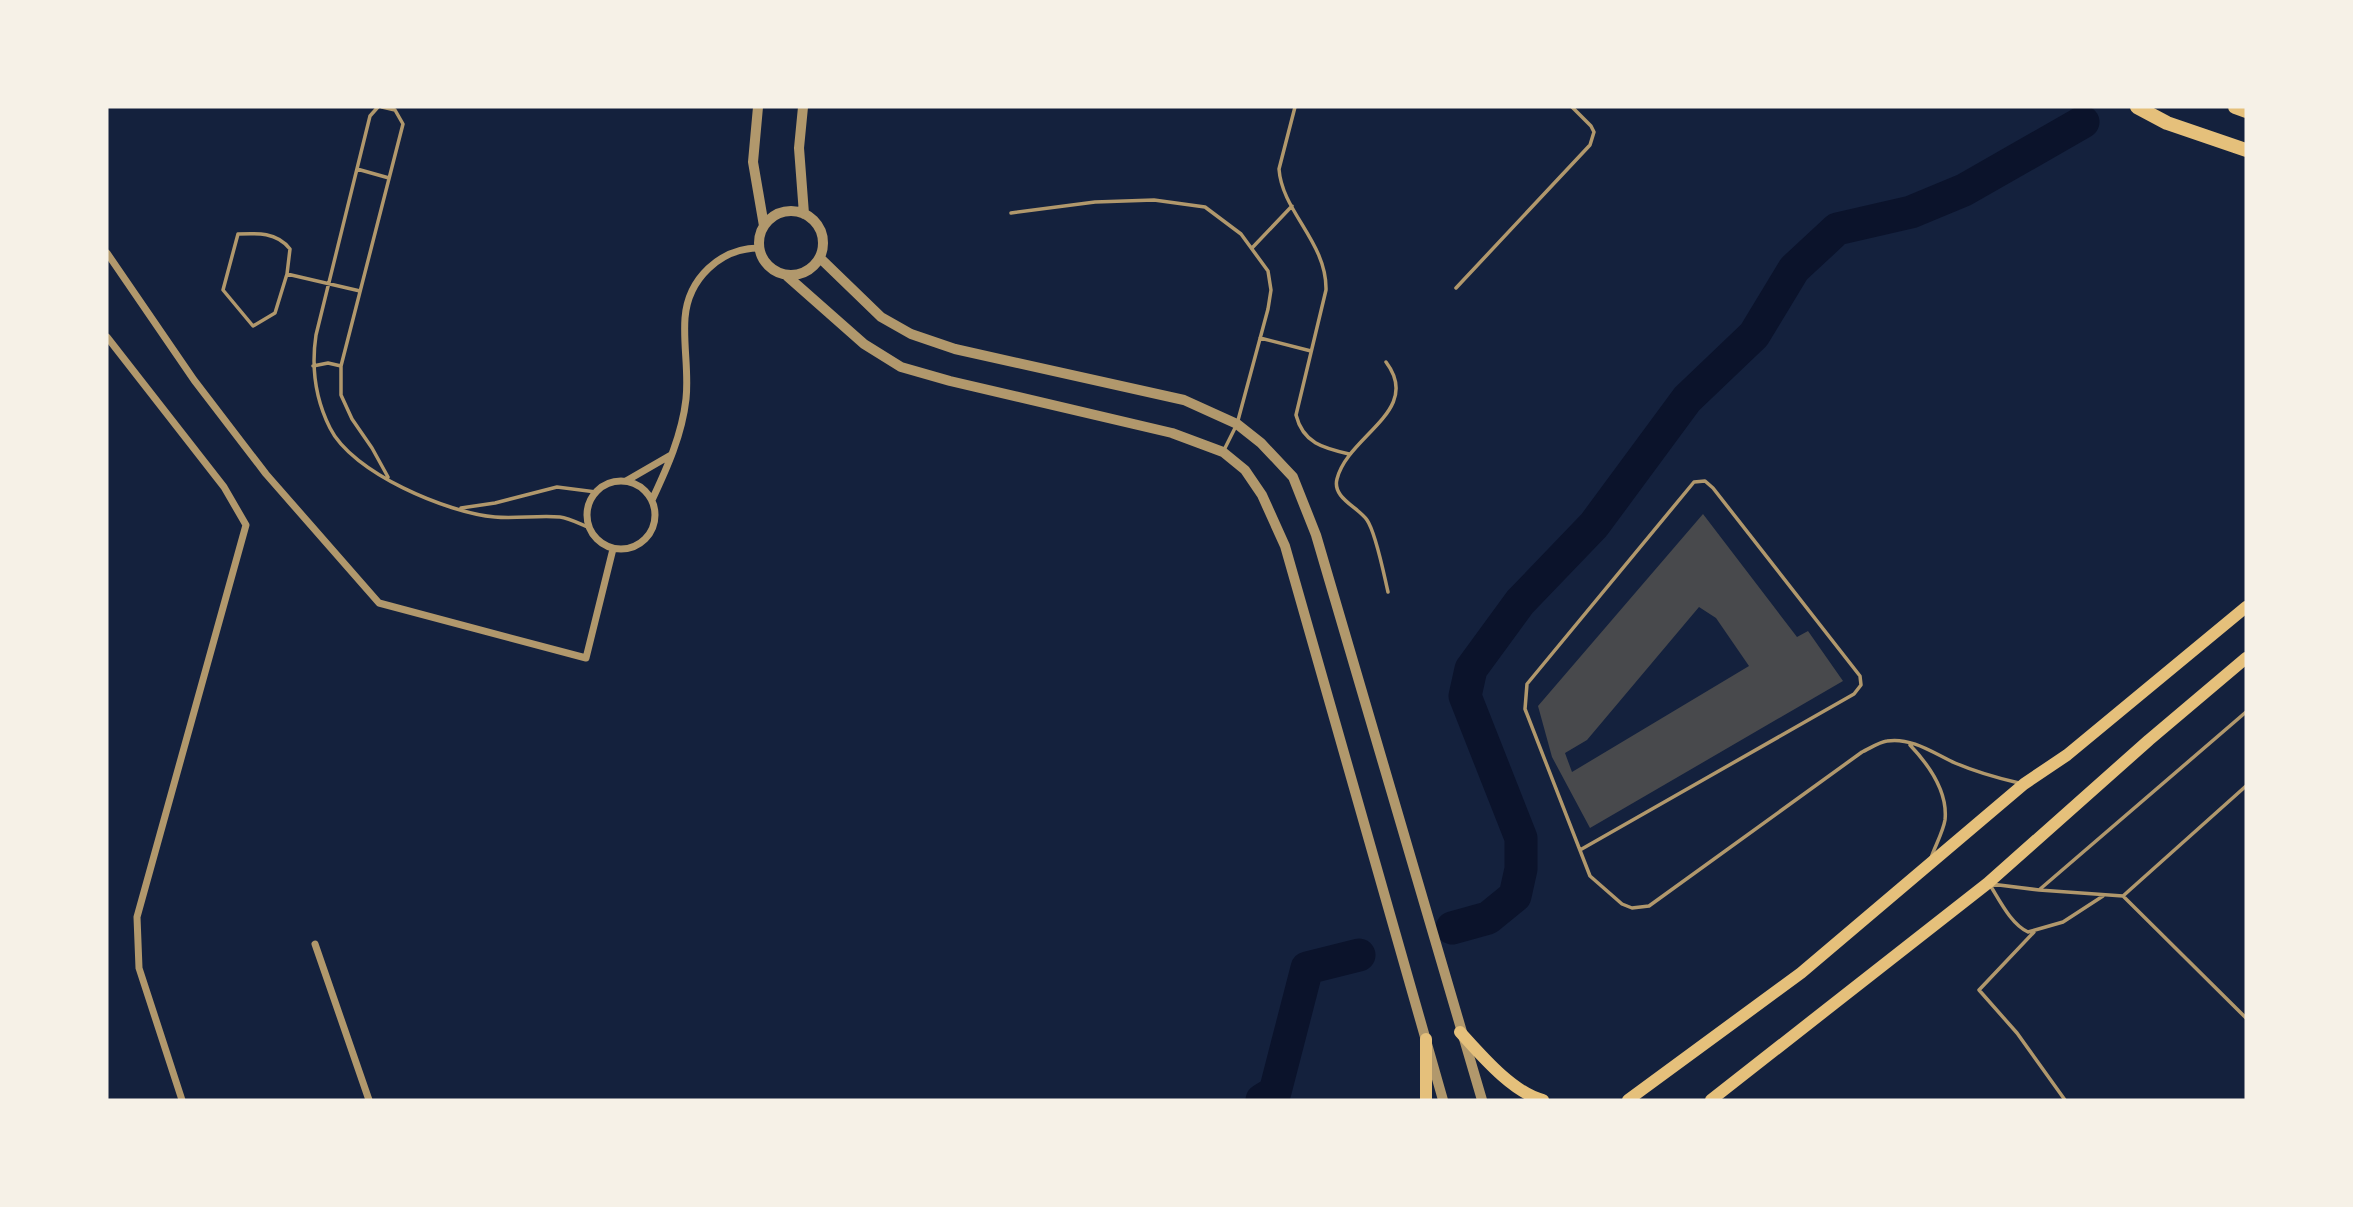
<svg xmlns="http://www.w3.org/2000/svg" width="2353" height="1207" viewBox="0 0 2353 1207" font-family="Literata,serif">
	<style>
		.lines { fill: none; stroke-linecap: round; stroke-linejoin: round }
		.river { stroke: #0b132b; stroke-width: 33 }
		.building { fill: #48494c; fill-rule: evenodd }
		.service { stroke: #b1986c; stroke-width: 3.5 }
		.minor { stroke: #b1986c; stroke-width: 7 }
		.tertiary { stroke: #b1986c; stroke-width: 10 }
		.primary { stroke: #e5c07b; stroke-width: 12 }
		.motorway { stroke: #e5c07b; stroke-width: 14 }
	</style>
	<rect width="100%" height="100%" fill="#14213d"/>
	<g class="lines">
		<path class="river" d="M1452 928 1488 918 1515 896 1521 869V838L1465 696 1471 669 1520 602 1594 525 1687 399 1754 335 1794 269 1837 229 1911 212 1964 190 2083 122
			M1262 1100 1275 1092 1307 968 1359 955"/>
	</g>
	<path class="building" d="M1703 514 1797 637 1808 631 1843 681 1590 828 1552 757 1538 706ZM1699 607 1716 618 1749 666 1572 772 1565 753 1587 740Z"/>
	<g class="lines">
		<path class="service" d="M378 107 370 116 316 335C311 368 315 398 330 428 352 473 448 513 495 517 516 519 538 515 560 517 569 518 580 524 590 528
			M382 107 395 110 403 124 341 366V395L352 419 372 448 388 477
			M1295 107 1279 169C1282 212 1327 242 1326 290L1296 415C1303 443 1323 448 1349 454
			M357 169 389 178
			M1011 213 1095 202 1154 200 1205 207 1241 234 1268 271 1271 290 1268 309 1237 424 1224 450
			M238 234C257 233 277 232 290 249L287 274 275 313 253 326 223 290Z
			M1252 248 1292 206
			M287 274 360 291
			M1456 288 1590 145 1594 132 1591 126 1572 107
			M1260 338 1311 351
			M1386 362C1423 411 1348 435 1337 479 1332 498 1358 507 1367 520 1376 533 1384 575 1388 592
			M313 366 328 363 341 366
			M461 508 495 503 557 487 596 492
			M1910 745C1928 764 1948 792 1945 820 1943 832 1935 846 1931 858
			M1580 850 1854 694 1861 685 1860 676 1713 488 1705 481 1694 482 1527 684 1525 709 1590 876 1622 904 1632 908 1649 906 1862 752C1869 749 1879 742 1887 741 1912 737 1935 754 1955 763 1976 772 1997 778 2019 783
			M1991 884 2039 890 2123 896 2246 1018
			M1990 885C2000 901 2011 924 2028 932L2063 922 2103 896
			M2039 890 2246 712
			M2123 896 2246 786
			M2034 932 1979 990 2017 1033 2065 1100"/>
		<path class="minor" d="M107 253 194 380 266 474 379 603 586 658 613 549
			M107 337 224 487 246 525 137 917 139 968 182 1100
			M587 515a34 34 0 1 1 68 0a34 34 0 1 1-68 0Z
			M626 481 671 455
			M652 500C667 468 682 435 686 399 689 372 683 345 685 318 688 279 720 248 759 248
			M315 944 369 1100"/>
		<path class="tertiary" d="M758 107 753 162 764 226
			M803 107 799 148 804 214
			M759 243a32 32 0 1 1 64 0a32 32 0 1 1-64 0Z
			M820 258 881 317 911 334 955 349 1184 400 1237 424 1261 443 1293 477 1316 535 1482 1100
			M787 276 864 344 901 367 950 381 1172 433 1223 452 1245 470 1262 495 1285 546 1443 1100"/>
		<path class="primary" d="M1460 1032C1481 1055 1513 1093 1543 1100
			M1426 1039V1100
			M1628 1100 1801 973 2024 784 2067 755 2246 607
			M1711 1100 1988 883 2149 740 2246 658"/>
		<path class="motorway" d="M2137 107 2167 123 2246 150
			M2235 107 2246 111"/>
	</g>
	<rect width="2353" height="1207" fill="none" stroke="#f6f1e7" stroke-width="217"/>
</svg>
